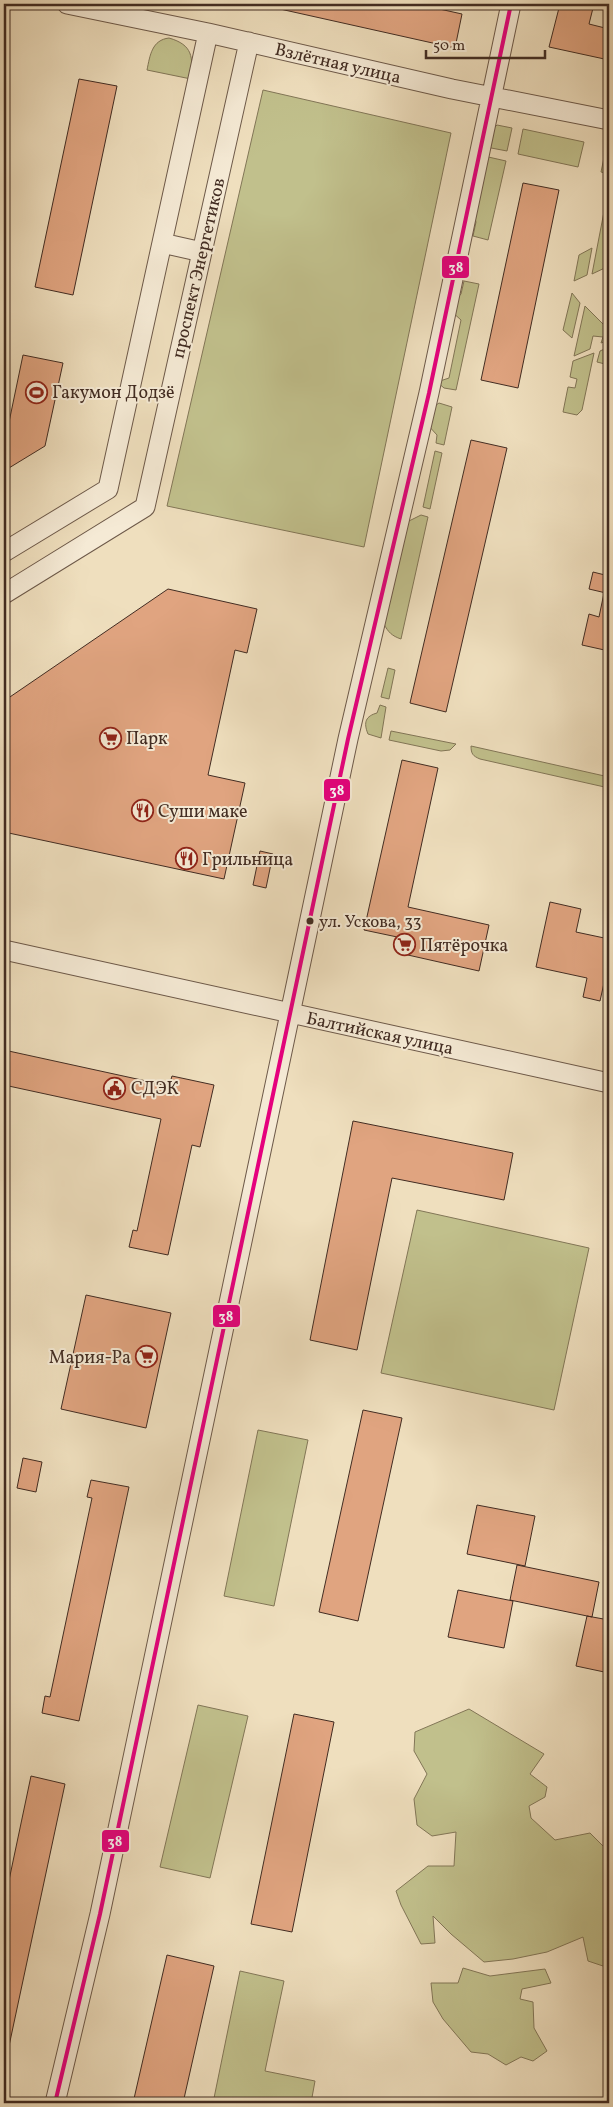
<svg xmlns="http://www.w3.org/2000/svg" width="613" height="2107" viewBox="0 0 613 2107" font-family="Vollkorn,serif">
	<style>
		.green { fill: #c1c08c; stroke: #827657 }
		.building { fill: #e0a480; stroke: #422c22 }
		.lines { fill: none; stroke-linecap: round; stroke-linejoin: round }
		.minor-casing { stroke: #6d5949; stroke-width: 21 }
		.minor { stroke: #f5ead5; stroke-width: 19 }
		.bus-1-casing { stroke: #f5ead5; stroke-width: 8 }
		.bus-1 { stroke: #e5007d; stroke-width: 4 }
		.bus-dot { fill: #422c22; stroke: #f5ead5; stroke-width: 2 }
		.labels { text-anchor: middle; stroke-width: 4; stroke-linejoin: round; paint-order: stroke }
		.bus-label { font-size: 17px; fill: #422c22; stroke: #f5ead5; text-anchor: start }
		.street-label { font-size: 18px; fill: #422c22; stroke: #f5ead5 }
		.poi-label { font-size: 18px; fill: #422c22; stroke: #f5ead5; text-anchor: start }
		.line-badge { stroke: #f5ead5; stroke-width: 2 }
		.badge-label { font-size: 14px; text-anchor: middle; font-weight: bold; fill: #fff }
	</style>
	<rect width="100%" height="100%" fill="#efdfbe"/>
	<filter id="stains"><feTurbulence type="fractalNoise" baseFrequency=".004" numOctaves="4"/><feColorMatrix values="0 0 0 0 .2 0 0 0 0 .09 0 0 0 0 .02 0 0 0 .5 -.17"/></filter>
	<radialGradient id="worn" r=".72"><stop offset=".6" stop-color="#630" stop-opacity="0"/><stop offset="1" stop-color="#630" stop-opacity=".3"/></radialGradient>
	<path class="green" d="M169 38C193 45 193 57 191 79L147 70C150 55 152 40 169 38Z
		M263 90 451 133 364 547 167 506Z
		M497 125 512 128 507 151 486 147 490 132Z
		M523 129 584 142 578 167 518 154Z
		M606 148H609V174L601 172Z
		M484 156 506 161 488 240 473 236 476 222 472 207Z
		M608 191 609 266 592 274Z
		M592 248 587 275 574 281 579 255Z
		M464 281 479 284 456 390 444 388 437 382 449 378 461 320 451 311 452 304 461 294Z
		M572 293 580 303 572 338 563 330Z
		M585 306 609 330V340L601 343 603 337 593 336 590 349 574 356Z
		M609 347V365L597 362 600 351Z
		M594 353 582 410 577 415 563 412 568 387 575 388 577 379 570 377 573 361Z
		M439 403 452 407 444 445 436 443 437 435 426 423 429 410Z
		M435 451 442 453 430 509 423 507Z
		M421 515 428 517 401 639C392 636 388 632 384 624L407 522Z
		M388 668 395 670 389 699 381 697Z
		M380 705 386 707 381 738 368 734C363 722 366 716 377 713Z
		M391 731 456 744 450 750 441 751 389 740Z
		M471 746 609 777V788L480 759C473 756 471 754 471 746Z
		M417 1210 589 1248 554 1410 381 1373Z
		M258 1430 308 1440 274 1606 224 1596Z
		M198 1705 248 1716 210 1878 160 1867Z
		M469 1709 544 1754 530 1774 547 1787 545 1797 529 1806 531 1818 555 1840 590 1833 609 1852V1911L608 1914 609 1963 603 1966 588 1961 583 1937 547 1952 513 1959 484 1962 451 1934 433 1916 435 1943 421 1944 401 1905 396 1891 428 1866H454L456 1832 432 1836 417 1825 414 1799 427 1774 414 1751 415 1732Z
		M463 1968 490 1976 545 1969 551 1983 522 1989 520 1999 533 2002 534 2028 547 2051 533 2061 521 2057 506 2065 488 2054 471 2052 443 2019 433 2002 431 1983H458Z
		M240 1971 284 1981 265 2071 315 2081 311 2103H213Z"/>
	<path class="building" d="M281 4H417L462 14 455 48 280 9Z
		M560 4H594L589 24 609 29V60L549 47Z
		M79 79 117 86 73 295 35 287Z
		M523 183 559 190 518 388 481 380Z
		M23 355 63 363 45 446 4 471V429L8 427Z
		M471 440 507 448 446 712 410 703Z
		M593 572 609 576V651L582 645 589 614 599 617 604 593H606L589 589Z
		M168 589 257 609 247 653 235 650 208 775 245 783 224 879 4 832V701Z
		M402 760 438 768 408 907 489 925 479 971 399 953 402 938 364 930Z
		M260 851 273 854 266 888 253 885Z
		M550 902 581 909 576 932 609 939V975L606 974 600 1001 583 997 587 978 536 967Z
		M4 1050 169 1086 172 1076 214 1085 200 1147 192 1145 168 1255 129 1247 133 1230 137 1231 161 1119 4 1085Z
		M353 1121 513 1153 504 1200 392 1178 357 1350 310 1340Z
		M86 1295 171 1313 146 1428 61 1409Z
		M363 1410 402 1418 358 1621 319 1612Z
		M23 1458 42 1462 36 1492 17 1488Z
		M91 1480 129 1487 79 1721 42 1713 45 1696 50 1697 92 1498 87 1497Z
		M477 1505 535 1516 525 1566 467 1554Z
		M517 1565 599 1582 592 1617 510 1600Z
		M458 1590 513 1601 504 1648 448 1637Z
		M587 1616 609 1620V1673L576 1666Z
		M294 1714 334 1722 292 1932 251 1924Z
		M31 1776 65 1784 9 2046 4 2045V1904Z
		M167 1955 214 1966 183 2103H133Z"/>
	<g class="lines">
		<defs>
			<path id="minor" d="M67 4 208 33 452 89 609 120
				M162 243 202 252
				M4 552 108 489 208 33
				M4 594 145 507 249 42
				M4 950 609 1083
				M55 2103 100 1914 348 739 429 393 511 4"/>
		</defs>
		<use href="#minor" class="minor-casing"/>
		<use href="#minor" class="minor"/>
		<defs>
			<path id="bus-1" d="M55 2103 100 1914 348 739 429 393 511 4"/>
		</defs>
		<use href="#bus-1" class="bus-1-casing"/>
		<use href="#bus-1" class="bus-1"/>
	</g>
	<defs>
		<symbol id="stadium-ring" viewBox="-11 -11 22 22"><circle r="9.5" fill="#f5ead5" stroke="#8f2418" stroke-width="1.5"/><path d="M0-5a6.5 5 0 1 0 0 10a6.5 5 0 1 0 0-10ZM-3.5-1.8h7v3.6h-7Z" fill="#8f2418"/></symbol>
		<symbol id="supermarket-ring" viewBox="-11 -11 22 22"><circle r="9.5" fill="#f5ead5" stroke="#8f2418" stroke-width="1.5"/><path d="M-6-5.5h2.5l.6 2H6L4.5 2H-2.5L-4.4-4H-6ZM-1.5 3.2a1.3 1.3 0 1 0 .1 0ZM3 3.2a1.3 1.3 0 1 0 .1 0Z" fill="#8f2418"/></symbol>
		<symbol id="restaurant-ring" viewBox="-11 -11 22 22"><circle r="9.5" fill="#f5ead5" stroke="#8f2418" stroke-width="1.5"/><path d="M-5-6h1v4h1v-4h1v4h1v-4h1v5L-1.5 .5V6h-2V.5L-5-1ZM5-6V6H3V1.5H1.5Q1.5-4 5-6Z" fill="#8f2418"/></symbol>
		<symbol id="civic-ring" viewBox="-11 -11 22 22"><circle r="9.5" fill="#f5ead5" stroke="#8f2418" stroke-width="1.5"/><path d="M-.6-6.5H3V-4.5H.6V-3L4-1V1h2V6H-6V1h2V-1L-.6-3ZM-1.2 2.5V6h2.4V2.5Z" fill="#8f2418"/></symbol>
	</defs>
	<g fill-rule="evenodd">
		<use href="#stadium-ring" x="24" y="380" width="25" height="25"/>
		<use href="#supermarket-ring" x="98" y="726" width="25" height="25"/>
		<use href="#restaurant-ring" x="130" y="798" width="25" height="25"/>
		<use href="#restaurant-ring" x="174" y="846" width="25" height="25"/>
		<use href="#supermarket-ring" x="392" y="932" width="25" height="25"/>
		<use href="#civic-ring" x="102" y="1076" width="25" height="25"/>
		<use href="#supermarket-ring" x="134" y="1344" width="25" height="25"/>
	</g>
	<circle class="bus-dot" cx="310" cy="921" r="4.5"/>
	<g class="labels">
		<g class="bus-label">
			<text x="319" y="927">ул. Ускова, 33</text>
		</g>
		<g class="street-label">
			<text transform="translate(338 63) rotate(13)" y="6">Взлётная улица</text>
			<text transform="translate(198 268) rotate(-77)" y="6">проспект Энергетиков</text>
			<text transform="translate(380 1033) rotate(12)" y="6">Балтийская улица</text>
		</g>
		<g class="poi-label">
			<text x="52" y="398">Гакумон Додзё</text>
			<text x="126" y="744">Парк</text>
			<text x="158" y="817">Суши маке</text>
			<text x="202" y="865">Грильница</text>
			<text x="420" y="951">Пятёрочка</text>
			<text x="131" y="1094">СДЭК</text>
			<text x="131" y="1363" text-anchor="end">Мария-Ра</text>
		</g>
	</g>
	<g class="line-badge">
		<rect x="441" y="255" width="29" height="24" rx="5" fill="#e5007d"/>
		<rect x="323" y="778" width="28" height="24" rx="5" fill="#e5007d"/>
		<rect x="212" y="1304" width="29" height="24" rx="5" fill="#e5007d"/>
		<rect x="101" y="1829" width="29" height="24" rx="5" fill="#e5007d"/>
	</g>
	<g class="badge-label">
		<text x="456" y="272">38</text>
		<text x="337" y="795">38</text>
		<text x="226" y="1321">38</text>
		<text x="115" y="1846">38</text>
	</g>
	<rect width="613" height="2107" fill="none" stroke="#efdfbe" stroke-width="20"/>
	<rect x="5" y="5" width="603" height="2097" fill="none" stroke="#422c22" stroke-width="2.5"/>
	<rect x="10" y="10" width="593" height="2087" fill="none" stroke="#422c22"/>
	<path d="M426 50v8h119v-8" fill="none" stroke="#422c22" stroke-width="2.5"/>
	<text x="433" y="50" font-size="15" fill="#422c22" stroke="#f5ead5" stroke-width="4" paint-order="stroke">50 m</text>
	<rect width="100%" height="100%" filter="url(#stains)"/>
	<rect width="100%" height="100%" fill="url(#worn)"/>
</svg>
